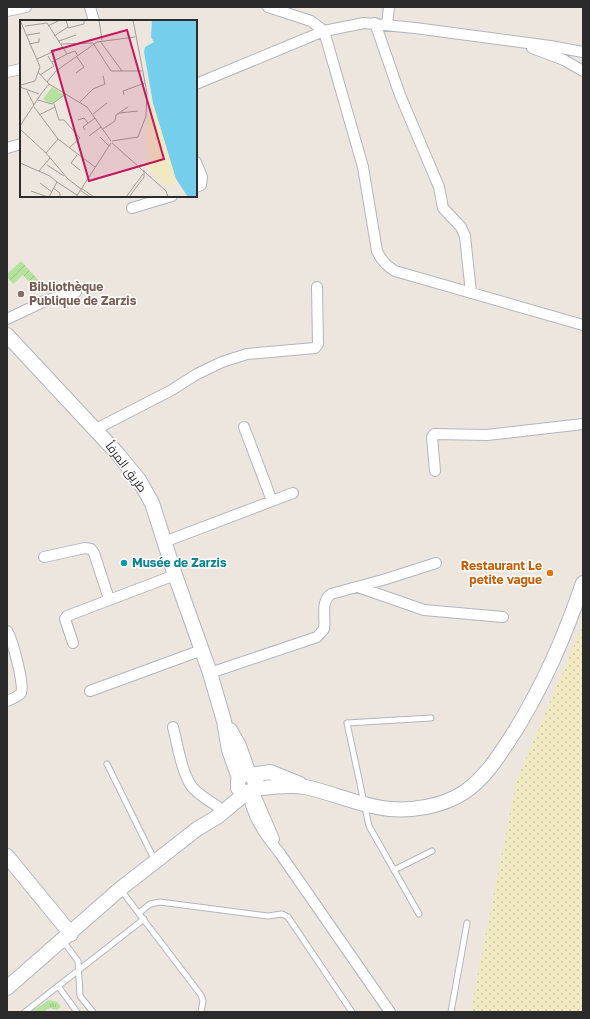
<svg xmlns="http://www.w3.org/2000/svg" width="590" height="1019" viewBox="0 0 590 1019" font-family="'Golos Text',Cairo,sans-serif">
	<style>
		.grass { fill: url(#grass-tufts) }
		.sand { fill: url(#sand-dots) }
		.garden { fill: url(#garden-furrows) }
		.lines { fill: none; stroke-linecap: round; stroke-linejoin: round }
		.lane-casing { stroke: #b1b5bf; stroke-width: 7 }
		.street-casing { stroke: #b1b5bf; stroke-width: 12 }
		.secondary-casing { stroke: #b1b5bf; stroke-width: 16 }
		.lane { stroke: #fff; stroke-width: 5 }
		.street { stroke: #fff; stroke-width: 10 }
		.secondary { stroke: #fff; stroke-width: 14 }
		.education-dot { fill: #8d6e63; stroke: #fff; stroke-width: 1.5 }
		.culture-dot { fill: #0f9aa8; stroke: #fff; stroke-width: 1.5 }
		.food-dot { fill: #e8710a; stroke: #fff; stroke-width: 1.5 }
		.labels { text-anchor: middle; stroke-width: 3; stroke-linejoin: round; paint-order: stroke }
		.education-label { font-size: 12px; font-weight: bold; fill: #785e54; stroke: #fff; text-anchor: start }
		.street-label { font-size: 12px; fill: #2b2b2b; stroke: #fff }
		.culture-label { font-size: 12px; font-weight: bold; fill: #0d838f; stroke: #fff; text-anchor: start }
		.food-label { font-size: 12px; font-weight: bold; fill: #c56008; stroke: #fff; text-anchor: end }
		.inset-road { fill: none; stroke: #9f9b96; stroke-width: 1 }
		.view { fill: #c2185b; fill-opacity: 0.15; stroke: #c2185b; stroke-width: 2 }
		.inset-edge { fill: none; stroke: #2b2b2b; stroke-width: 2 }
	</style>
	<defs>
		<pattern id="grass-tufts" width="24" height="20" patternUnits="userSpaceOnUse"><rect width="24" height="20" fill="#b5e29c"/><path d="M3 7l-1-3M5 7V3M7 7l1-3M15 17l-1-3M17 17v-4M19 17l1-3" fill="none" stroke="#9cc287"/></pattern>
		<pattern id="sand-dots" width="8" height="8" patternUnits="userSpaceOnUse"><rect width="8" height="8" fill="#f1e9c2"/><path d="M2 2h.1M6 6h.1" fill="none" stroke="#cfc8a7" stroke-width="1.8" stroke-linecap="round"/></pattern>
		<pattern id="garden-furrows" width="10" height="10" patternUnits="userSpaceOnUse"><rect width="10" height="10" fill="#b5e29c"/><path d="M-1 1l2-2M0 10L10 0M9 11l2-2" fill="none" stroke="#9cc287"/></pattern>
	</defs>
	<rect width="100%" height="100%" fill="#ede6de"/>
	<path class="grass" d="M49 1000 57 1002 61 1007 57 1010 50 1008 43 1012 32 1011Z"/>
	<path class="sand" d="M583 624V1012H470L516 782Z"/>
	<path class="garden" d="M21 261 41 283 37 287 31 280 29 282 23 275 13 284 7 277V274Z"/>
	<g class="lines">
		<defs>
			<path id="lane" d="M107 764 155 861
				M394 870 432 851
				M121 890 201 995 203 1001 201 1012
				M139 913 150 904 160 902 268 916 282 914 288 917 352 1012
				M419 914 369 826 347 723 431 718
				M63 941 78 961 80 996 93 1012
				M58 986 77 1012
				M25 1012 144 919
				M451 1012 467 923"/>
			<path id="street" d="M90 7 94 21
				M268 7 311 21 324 31 363 167 377 251C381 260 386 266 395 271L583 325
				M7 11 26 7
				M375 23 400 95 439 187 443 208 461 227 465 236 471 293
				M387 24 389 7
				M532 48 564 60 583 71
				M7 72 21 69
				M196 84 324 31 364 23 415 28 550 46 583 52
				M7 148 21 144
				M196 162 202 177 201 185 196 187
				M132 208 172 196
				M7 319 47 300 76 292
				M244 427 272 501
				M96 429 170 391 197 374 222 362 247 354 315 348 318 344 317 287
				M435 471 432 437 434 434 487 435 583 424
				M164 542 293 493
				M44 557 85 548 91 549 94 553 109 599
				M358 587 424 610 503 617
				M7 631C12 638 25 686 21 693 18 697 11 699 7 701
				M73 643 65 619 67 616 175 575
				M210 673 317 637 324 629C326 617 320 602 331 594L386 579 436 563
				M90 691 202 650
				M173 727C178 746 181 771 192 787 199 795 209 801 217 806
				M253 790 274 839
				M248 793C252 816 264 834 279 852L390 1012"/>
			<path id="secondary" d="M7 335 117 453 139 480 152 503 175 575 210 673 224 721 229 750 239 778
				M230 730 239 746 249 774
				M251 775 270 772 300 784
				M254 789C271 787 289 784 305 787 334 793 360 806 390 809 413 811 443 806 463 793 486 778 500 754 515 731 545 682 564 638 583 583
				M7 856 71 934
				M7 988 120 889 197 829 217 817 246 793 253 790 256 781 249 774 242 775 238 781V788L246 793"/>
		</defs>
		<use href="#lane" class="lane-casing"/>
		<use href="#street" class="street-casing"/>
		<use href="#secondary" class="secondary-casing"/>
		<use href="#lane" class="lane"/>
		<use href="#street" class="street"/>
		<use href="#secondary" class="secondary"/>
	</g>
	<circle class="education-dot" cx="21" cy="294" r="4"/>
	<circle class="culture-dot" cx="124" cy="563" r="4"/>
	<circle class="food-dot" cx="550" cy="573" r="4"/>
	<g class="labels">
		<g class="education-label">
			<text x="29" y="291">Bibliothèque<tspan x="29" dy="14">Publique de Zarzis</tspan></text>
		</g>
		<g class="street-label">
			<text transform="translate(126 467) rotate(53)" y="4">طريق المرفأ</text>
		</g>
		<g class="culture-label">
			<text x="132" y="567">Musée de Zarzis</text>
		</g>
		<g class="food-label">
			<text x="542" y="570">Restaurant Le<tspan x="542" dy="14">petite vague</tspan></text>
		</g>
	</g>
	<g transform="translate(20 20)">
		<rect width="177" height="177" fill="#ede6de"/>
		<path d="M32 67 44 75 31 84 23 79Z" fill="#b5e29c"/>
		<path d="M133 70V83L156 159V164L146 167 129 149 126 112Z" fill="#f1e9c2"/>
		<path d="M132 0H177V177H168L156 159 133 83 124 32 125 27 134 22 131 17Z" fill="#74ceec"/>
		<path class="inset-road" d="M0 0 20 47 15 61 1 65M79 0 82 20M5 6 27 3 47 34 55 31 58 36M28 6 40 0M48 8 64 4V0M7 15 20 13M34 16 48 7 46 0M39 21 56 15M80 21 102 51M9 24 19 22V18M41 24 73 23 91 51H122M17 39 43 27M32 42 47 34M18 52 29 64 67 87 91 121M56 53 64 47 57 37M20 55 34 46 28 36M27 62 36 51 77 22 115 17M0 64V67L19 74M7 71 14 85M21 74 29 64M104 75 103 71 125 63M18 80 32 84 46 74M60 82 73 69 85 64 83 56M34 84 39 100H44L60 118 49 128M14 87 38 119 75 147M99 93 118 91M73 94 87 83M19 95 35 87M58 100 64 98 68 103M0 106 21 74M0 109 26 133 48 159 61 169M83 109 95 101 96 95 108 87M65 110 63 107 75 98M69 116 81 107M80 117 89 126M92 121 118 117 126 96 127 73 113 0M92 123 146 171 148 177M26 133 38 119M57 135 51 143 60 150M0 143 30 156 37 162M27 145 44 156M19 151 30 138M20 163 32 172M33 168 40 173V177M61 168 74 177M60 170 70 177M11 171 28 177M29 177 37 162 57 175M56 177 91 123M106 177 123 154M109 177 124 157V150"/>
		<path class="view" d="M107 10 144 139 69 161 32 31Z"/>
		<rect width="177" height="177" class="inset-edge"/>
	</g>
	<rect width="590" height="1019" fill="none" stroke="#2b2b2b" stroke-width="16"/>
</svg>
